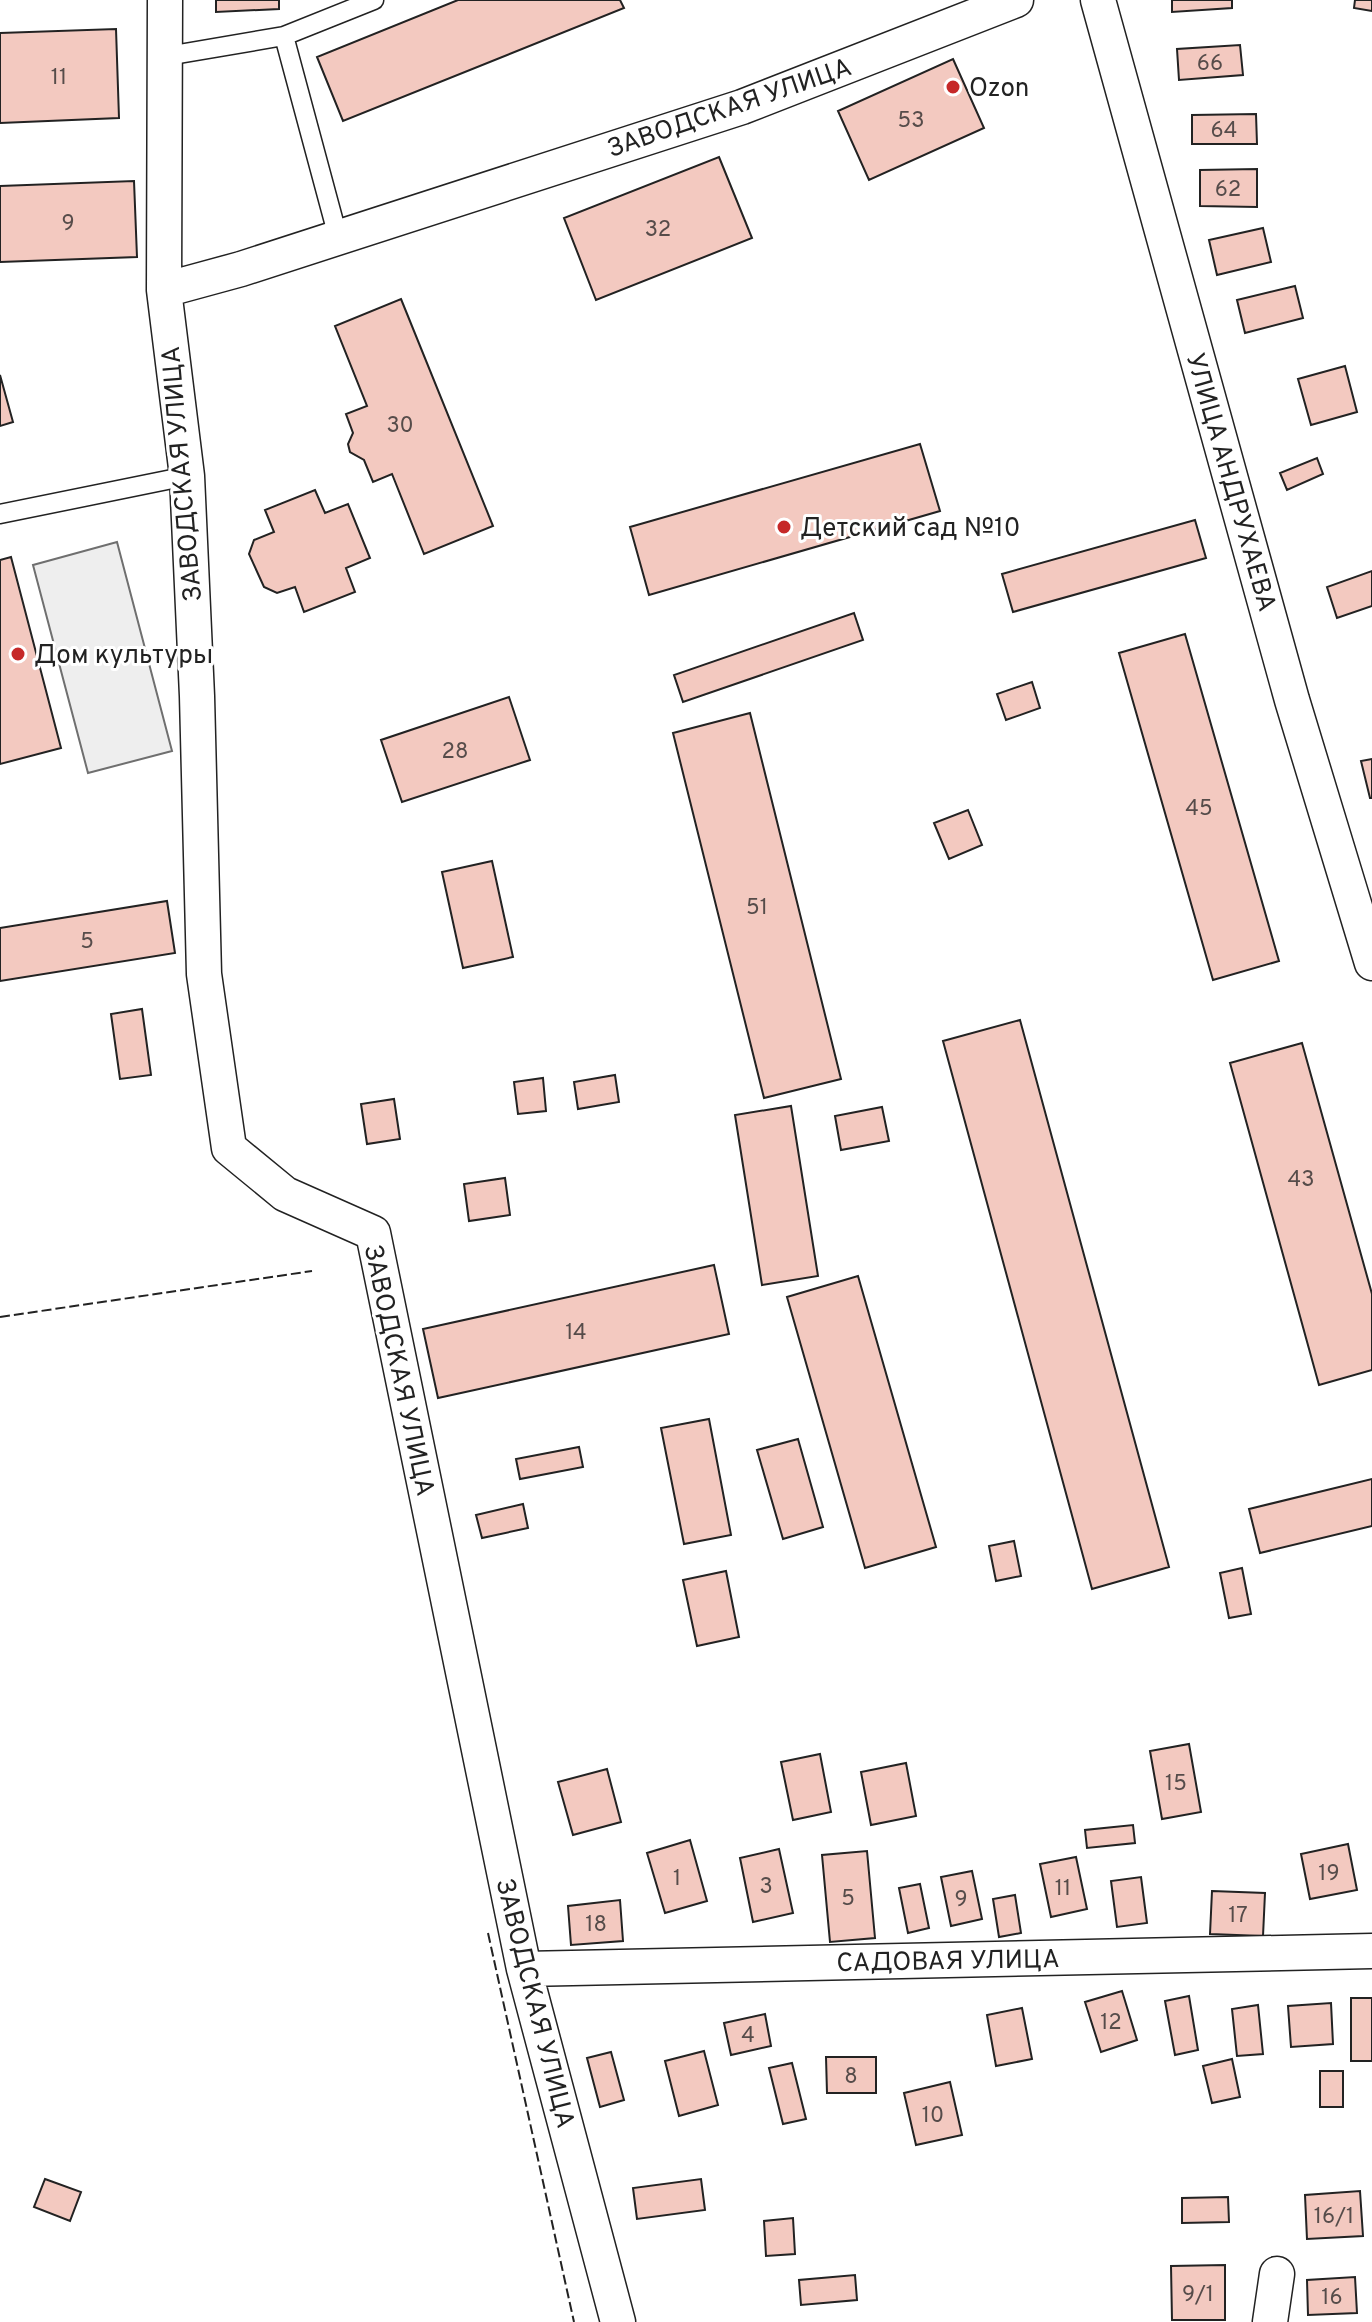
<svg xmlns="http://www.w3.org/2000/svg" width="1372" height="2322" viewBox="0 0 1372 2322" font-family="Overpass,sans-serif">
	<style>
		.green { fill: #eee; stroke: #6f6f6f; stroke-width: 2 }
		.building { fill: #f3c9c0; stroke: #222; stroke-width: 2 }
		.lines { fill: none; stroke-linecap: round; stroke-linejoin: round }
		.lane-casing { stroke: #222; stroke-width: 21 }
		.street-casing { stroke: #222; stroke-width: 37 }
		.lane { stroke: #fff; stroke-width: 18 }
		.street { stroke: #fff; stroke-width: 34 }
		.fence { stroke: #222; stroke-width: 2; stroke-dasharray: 10 4; stroke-linecap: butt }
		.poi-dot { fill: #c62828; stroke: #fff; stroke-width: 3 }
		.labels { text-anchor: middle; stroke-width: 6; stroke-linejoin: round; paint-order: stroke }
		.number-label { font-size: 22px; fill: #564c4a }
		.poi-label { font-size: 26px; fill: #222; stroke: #fff; text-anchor: start }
		.street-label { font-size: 26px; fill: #222; stroke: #fff }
	</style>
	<rect width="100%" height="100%" fill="#fff"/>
	<path class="green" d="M117 542 172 751 88 773 33 565Z"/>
	<path class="building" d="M216 0H279V9L216 12Z
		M458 0H620L624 8 343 121 317 57Z
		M1172 0H1232V8L1172 12Z
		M1355 0H1372V11L1354 8Z
		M116 29 119 118 0 123V33Z
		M1240 45 1243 75 1179 80 1177 49Z
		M953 59 984 128 869 180 838 111Z
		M1256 114 1257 144H1192V115Z
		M719 157 752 238 596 300 564 218Z
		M1257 169V207L1200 206V170Z
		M134 181 137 257 0 262V186Z
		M1263 228 1271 262 1217 275 1209 240Z
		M1295 286 1303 318 1245 333 1237 300Z
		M401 299 493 526 424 554 392 474 373 482 364 460 350 452 348 444 353 433 346 414 367 406 335 326Z
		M1345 366 1357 412 1311 425 1298 379Z
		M0 375 13 422 0 426Z
		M920 444 940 511 649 595 630 527Z
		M1317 458 1323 474 1287 490 1280 473Z
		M315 490 325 513 348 504 370 558 346 568 355 592 304 612 295 587 277 593 264 587 249 554 254 540 274 532 265 510Z
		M1195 520 1206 558 1013 612 1002 574Z
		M11 557 61 748 0 764V560Z
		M1372 571V606L1337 618 1327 587Z
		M854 613 863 640 683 702 674 675Z
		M1185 634 1279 961 1213 980 1119 653Z
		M1032 682 1040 708 1006 720 997 694Z
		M509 697 530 760 402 802 381 740Z
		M750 713 841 1079 764 1098 673 733Z
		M1372 759V798H1370L1361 761Z
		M968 810 982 845 949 859 934 823Z
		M492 861 513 957 463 968 442 872Z
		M167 901 175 953 0 981V928Z
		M142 1009 151 1075 120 1079 111 1014Z
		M1020 1020 1169 1567 1092 1589 943 1041Z
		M1302 1043 1372 1294V1370L1319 1385 1230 1063Z
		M615 1075 619 1102 578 1109 574 1082Z
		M543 1078 546 1111 518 1114 514 1082Z
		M394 1099 400 1139 367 1144 361 1104Z
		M791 1106 818 1276 762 1285 735 1115Z
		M882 1107 889 1141 841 1150 835 1116Z
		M505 1178 510 1215 469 1221 464 1184Z
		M714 1265 729 1334 438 1398 423 1329Z
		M858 1276 936 1547 865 1568 787 1297Z
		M709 1419 731 1535 684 1544 661 1428Z
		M798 1439 823 1527 783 1539 757 1450Z
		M579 1447 583 1467 520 1479 516 1459Z
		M1372 1479V1526L1260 1553 1249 1509Z
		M523 1504 528 1528 482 1538 476 1515Z
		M1014 1541 1021 1576 996 1581 989 1546Z
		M1242 1568 1251 1614 1229 1618 1220 1573Z
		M726 1571 739 1637 697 1646 683 1580Z
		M1189 1744 1201 1812 1162 1819 1150 1751Z
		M820 1754 831 1812 793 1820 781 1762Z
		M906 1763 916 1816 871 1825 861 1772Z
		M607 1769 621 1822 573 1835 558 1782Z
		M1133 1825 1135 1843 1087 1848 1085 1830Z
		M690 1840 707 1901 665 1913 647 1853Z
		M1348 1844 1357 1890 1310 1899 1301 1854Z
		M779 1849 793 1913 753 1922 740 1858Z
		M867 1851 875 1938 830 1942 822 1855Z
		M1076 1857 1087 1909 1051 1917 1040 1864Z
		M972 1871 982 1919 951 1926 941 1877Z
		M1141 1877 1147 1923 1117 1927 1111 1881Z
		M920 1884 929 1928 908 1933 899 1888Z
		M1212 1891 1265 1893 1263 1936 1210 1934Z
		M1015 1895 1021 1933 999 1937 993 1899Z
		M620 1900 623 1941 571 1945 568 1906Z
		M1122 1991 1137 2040 1101 2052 1085 2002Z
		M1189 1996 1198 2050 1175 2055 1165 2001Z
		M1351 1998H1372V2061H1351Z
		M1331 2003 1333 2044 1291 2047 1288 2006Z
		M1258 2005 1263 2054 1237 2056 1232 2009Z
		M1022 2008 1032 2059 996 2066 987 2015Z
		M765 2014 771 2046 731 2055 724 2023Z
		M704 2051 718 2105 679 2116 665 2061Z
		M611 2052 624 2100 600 2107 587 2058Z
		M826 2057H876V2093H827Z
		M1232 2059 1240 2097 1212 2103 1203 2066Z
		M792 2063 806 2119 783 2124 769 2068Z
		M1320 2071H1343V2107H1320Z
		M950 2082 962 2135 916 2145 904 2093Z
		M45 2179 81 2192 70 2221 34 2207Z
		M701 2179 705 2210 637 2219 633 2188Z
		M1360 2191 1363 2236 1307 2239 1305 2195Z
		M1228 2197 1229 2222 1182 2223V2198Z
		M793 2218 795 2254 766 2256 764 2221Z
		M1225 2265V2320H1172L1171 2266Z
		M855 2275 857 2300 801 2305 799 2280Z
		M1355 2277 1357 2313 1308 2315 1307 2280Z"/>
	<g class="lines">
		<defs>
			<path id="lane" d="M284 36 338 237
				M167 56 284 36 374 0
				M0 514 187 476"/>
			<path id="street" d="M165 0 164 290 241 269 742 107 1016 0
				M1098 0 1292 700 1372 963
				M164 290 187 476 197 696 204 974 229 1148 285 1194 373 1233 524 1969 618 2322
				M524 1969 1372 1951
				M1270 2322 1277 2274"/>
		</defs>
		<use href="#lane" class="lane-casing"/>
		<use href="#street" class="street-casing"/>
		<use href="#lane" class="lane"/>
		<use href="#street" class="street"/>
		<path class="fence" d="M0 1317 312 1271
			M488 1933 574 2322"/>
	</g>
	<g class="poi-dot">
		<circle cx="953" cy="87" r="8"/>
		<circle cx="784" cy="527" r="8"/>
		<circle cx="18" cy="654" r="8"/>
	</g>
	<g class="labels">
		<g class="number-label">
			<text x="1210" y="70">66</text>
			<text x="59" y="84">11</text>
			<text x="911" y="127">53</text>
			<text x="1224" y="137">64</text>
			<text x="1228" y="196">62</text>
			<text x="68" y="230">9</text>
			<text x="658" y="236">32</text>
			<text x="400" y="432">30</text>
			<text x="455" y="758">28</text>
			<text x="1199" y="815">45</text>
			<text x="757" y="914">51</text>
			<text x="87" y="948">5</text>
			<text x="1301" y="1186">43</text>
			<text x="576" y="1339">14</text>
			<text x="1176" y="1790">15</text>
			<text x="1329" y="1880">19</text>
			<text x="677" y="1885">1</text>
			<text x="766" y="1893">3</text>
			<text x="1063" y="1895">11</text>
			<text x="848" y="1905">5</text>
			<text x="961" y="1906">9</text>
			<text x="1238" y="1922">17</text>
			<text x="596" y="1931">18</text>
			<text x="1111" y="2029">12</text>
			<text x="748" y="2042">4</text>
			<text x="851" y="2083">8</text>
			<text x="933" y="2122">10</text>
			<text x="1334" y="2223">16/1</text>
			<text x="1198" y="2301">9/1</text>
			<text x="1332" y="2304">16</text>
		</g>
		<g class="poi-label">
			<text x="969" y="96">Ozon</text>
			<text x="800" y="536">Детский сад №10</text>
			<text x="34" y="663">Дом культуры</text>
		</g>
		<g class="street-label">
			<text transform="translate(729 107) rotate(-19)" y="9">ЗАВОДСКАЯ УЛИЦА</text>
			<text transform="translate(181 474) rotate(-95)" y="9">ЗАВОДСКАЯ УЛИЦА</text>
			<text transform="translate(1232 482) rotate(74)" y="9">УЛИЦА АНДРУХАЕВА</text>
			<text transform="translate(400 1370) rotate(78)" y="9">ЗАВОДСКАЯ УЛИЦА</text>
			<text transform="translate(948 1960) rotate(-1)" y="9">САДОВАЯ УЛИЦА</text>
			<text transform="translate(536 2003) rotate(76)" y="9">ЗАВОДСКАЯ УЛИЦА</text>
		</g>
	</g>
</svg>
